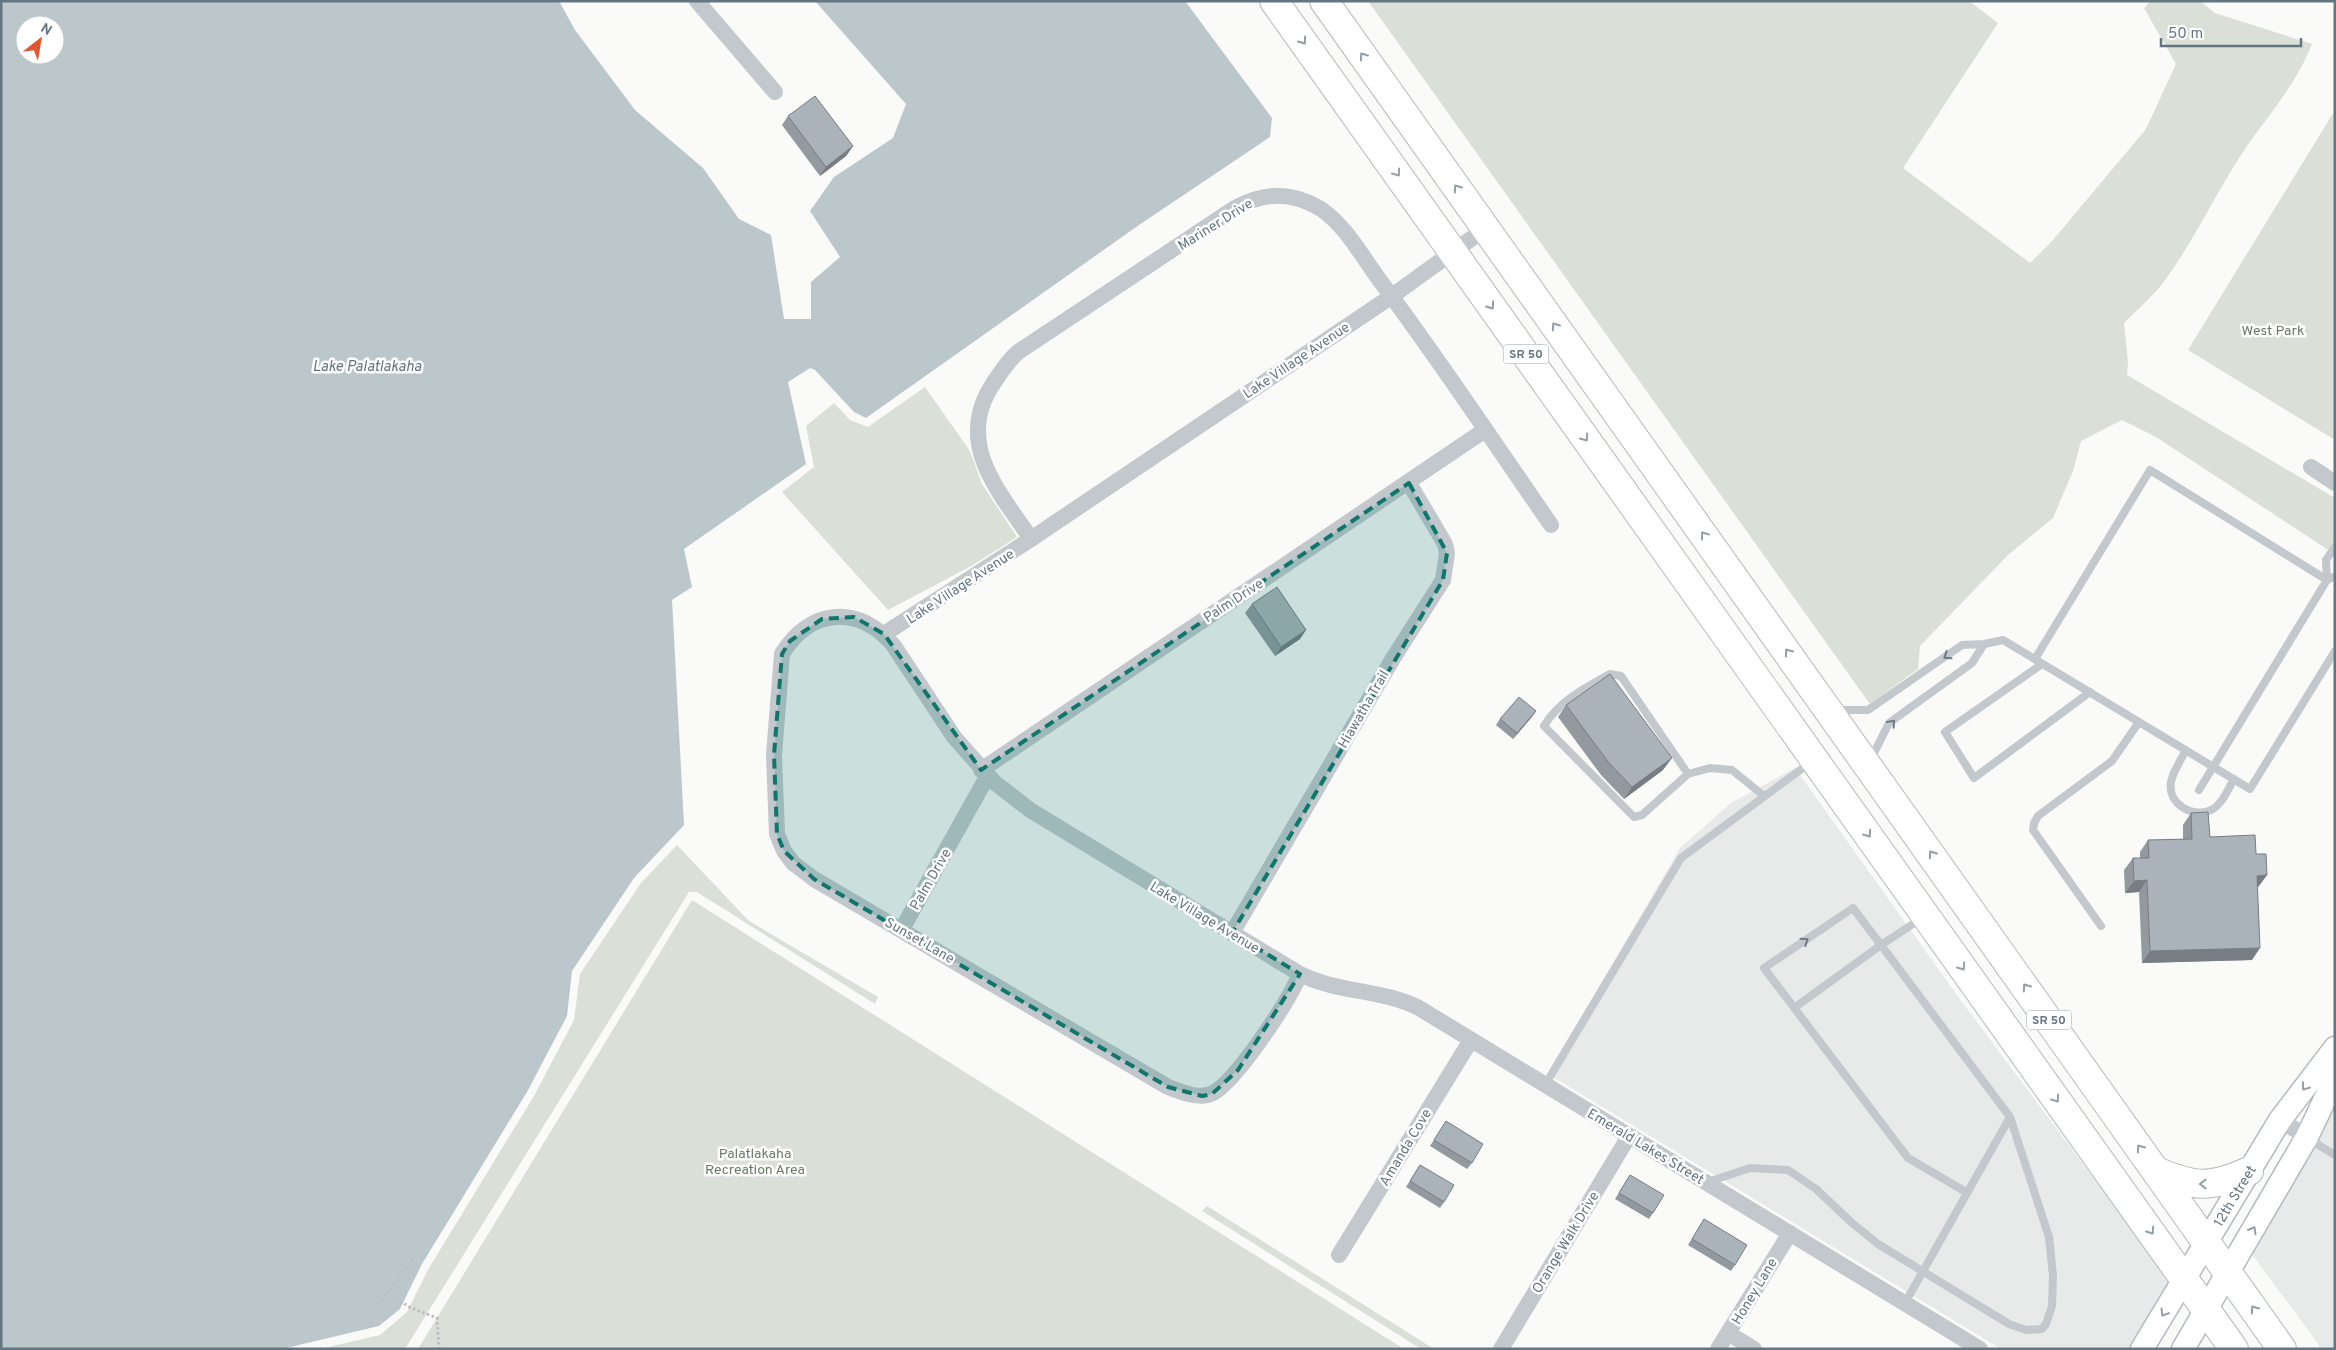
<svg xmlns="http://www.w3.org/2000/svg" width="2336" height="1350" viewBox="0 0 2336 1350" font-family="Overpass,sans-serif">
	<style>
		.built { fill: #e8e9e9 }
		.green { fill: #dadfd7 }
		.water { fill: #bbc7cb; fill-rule: evenodd }
		.lines { fill: none; stroke-linecap: round; stroke-linejoin: round }
		.secondary-casing { stroke: #b3babf; stroke-width: 25 }
		.highway-casing { stroke: #b4b9bd; stroke-width: 30 }
		.path { stroke: #bbbfc2; stroke-width: 3; stroke-dasharray: 2.5 2.5; stroke-linecap: butt }
		.lane { stroke: #c3c8cc; stroke-width: 8 }
		.street { stroke: #c3c8cc; stroke-width: 16 }
		.secondary { stroke: #fff; stroke-width: 22 }
		.highway { stroke: #fff; stroke-width: 28 }
		.wall { fill: #929a9f }
		.shaded-wall { fill: #777d82 }
		.building { fill: #aab3b9; stroke: #777d82 }
		.oneway { stroke: #939fa8 }
		.oneway2 { stroke: #6a7a87 }
		.marked { fill: #0f766e; fill-opacity: 0.2; stroke: #0f766e; stroke-width: 4; stroke-dasharray: 10 6; stroke-linejoin: round }
		.labels { text-anchor: middle; stroke-width: 5; stroke-linejoin: round; paint-order: stroke }
		.shield { fill: #fff; stroke: #939fa8; stroke-width: 1 }
		.shield-label { font-size: 12px; font-weight: bold; fill: #657683 }
		.street-label { font-size: 14px; fill: #657683; stroke: #fff }
		.park-label { font-size: 14px; fill: #687a64; stroke: #fff }
		.water-label { font-size: 15px; font-style: italic; fill: #60757c; stroke: #fff }
	</style>
	<rect width="100%" height="100%" fill="#fafaf8"/>
	<path class="built" d="M1795 768 1959 998 2171 1282 2131 1349H2001L1548 1074 1680 848 1731 803Z
		M2335 1100V1349H2322L2251 1253Z"/>
	<path class="green" d="M1368 1H1969L1998 23 1903 168 2030 263 2053 240 2146 129 2176 64 2144 8 2151 1H2200L2215 13 2312 44C2297 82 2273 110 2249 143 2217 189 2194 243 2159 288 2148 300 2135 312 2124 323L2128 362 2127 375 2335 498V548L2333 553 2156 437 2122 420 2081 441 2073 471 2053 518 2008 555 1920 646 1918 669 1870 704Z
		M2335 110V440L2188 350Z
		M925 387 970 451 982 484 1017 537 973 565 888 610 782 492 814 467 806 426 834 403 850 420 868 427Z
		M677 845 749 921 878 997 875 1004 697 892H689L405 1349H320L380 1335 407 1312 429 1268 534 1096 574 1020 580 974 641 883Z
		M692 900 1404 1349H418Z
		M1207 1206 1434 1349H1421L1202 1211Z"/>
	<path class="water" d="M1 1H559L575 30 635 110 703 168 739 219 771 235 784 319H811V282L840 257 810 211 834 177 893 138 906 104 815 1H1185L1272 118 1270 137 1139 225 866 418 854 412 815 370 810 368 788 382 806 464 684 549 692 587 672 600 684 825 634 878 572 971 567 1016 527 1092 422 1264 400 1309 379 1326 282 1349H1ZM25 25H55V55H25Z"/>
	<g class="lines">
		<defs>
			<g id="secondary">
				<path id="s1" d="M2142 1349 2280 1120 2335 1048"/>
				<path d="M2183 1349 2307 1137 2335 1078"/>
			</g>
			<path id="highway" d="M1274 1 2234 1349
				M1324 1 2282 1349
				M2156 1171C2196 1188 2210 1188 2249 1171"/>
		</defs>
		<use href="#secondary" class="secondary-casing"/>
		<use href="#highway" class="highway-casing"/>
		<path class="path" d="M388 1292 409 1307 437 1318 439 1349
			M378 1305 413 1259"/>
		<path class="lane" d="M2335 547 2326 560 2327 580 2335 576
			M1984 644 2003 640 2250 789 2335 651
			M2035 659 2150 470 2327 580 2199 790
			M2042 664 1945 732 1974 778 2090 692
			M1835 710H1868L1962 645 1984 644 1972 663 1889 723 1870 761
			M2186 750C2181 760 2173 771 2171 782 2167 803 2192 819 2211 810 2222 805 2228 789 2234 779
			M1688 774 1621 676 1610 674C1585 688 1559 701 1544 726L1634 817 1642 815 1688 774 1710 768 1732 770 1764 796
			M2101 926 2038 837 2033 830 2034 823 2038 816 2112 761 2139 722
			M1794 1008 1881 945 1853 908 1764 968 1908 1158 1966 1192
			M1545 1085 1681 858 1811 762
			M2309 1139 2335 1155
			M1708 1182 1750 1168 1788 1170 1816 1189 1851 1222 1878 1244 2009 1324 2026 1330 2042 1329 2046 1324 2052 1306 2053 1276 2049 1237 2010 1117
			M1905 1303 2010 1117 1881 945 1922 918"/>
		<path class="street" d="M697 1 775 92
			M2311 467 2335 483
			M1031 539C1001 494 958 448 988 392 997 377 1006 363 1018 352L1235 208C1265 192 1291 191 1321 209 1346 226 1363 258 1381 282 1440 361 1495 444 1551 525
			M884 634 1031 539 1392 296 1486 228
			M981 770 1485 430
			M902 929 987 777
			M1232 933 1392 660 1443 580 1447 553 1445 544 1409 483
			M1300 974C1289 1001 1237 1080 1213 1093 1200 1100 1181 1092 1168 1087L814 879 793 863 784 851 777 834 774 755 782 654C810 608 859 604 894 646L954 737 994 782 1030 810 1300 974C1338 993 1381 989 1419 1008L1980 1349
			M2280 1120 2307 1137
			M1339 1255 1471 1040
			M1728 1333 1754 1349
			M1501 1349 1629 1136
			M1718 1349 1790 1233"/>
		<use href="#secondary" class="secondary"/>
		<use href="#highway" class="highway"/>
	</g>
	<path class="wall" d="M788 116 853 146 846 156 820 176 782 125Z
		M1252 604 1300 639 1275 656 1245 613Z
		M1566 705 1663 770 1624 799 1601 775 1558 717Z
		M1536 711 1513 739 1496 725 1500 719Z
		M2191 813 2210 837 2256 854 2267 875 2258 887 2252 960 2142 963 2139 892 2125 893 2124 870 2133 858H2140V852L2148 840 2183 839V825Z
		M1446 1121 1472 1163 1467 1169 1430 1146Z
		M1420 1165 1444 1202 1440 1208 1406 1187Z
		M1630 1175 1653 1213 1649 1219 1615 1199Z
		M1704 1219 1735 1265 1731 1271 1688 1245Z"/>
	<path class="shaded-wall" d="M853 146 846 156 820 176 826 167Z
		M1306 630 1300 639 1275 656 1281 647Z
		M1536 711 1532 717 1513 739 1517 733Z
		M1672 758 1663 770 1624 799 1632 787Z
		M2267 875 2258 887 2249 888 2257 876Z
		M2147 880 2139 892 2125 893 2134 881Z
		M2260 948 2252 960 2142 963 2150 951Z"/>
	<path class="building" d="M815 96 853 146 826 167 788 116Z
		M1277 587 1306 630 1281 647 1252 604Z
		M1610 674 1672 758 1632 787 1609 763 1566 705Z
		M1519 697 1536 711 1517 733 1500 719Z
		M2208 812 2210 837 2255 835 2256 854H2266L2267 875 2257 876 2260 948 2150 951 2147 880 2134 881 2133 858H2149L2148 840 2192 839 2191 813Z
		M1446 1121 1483 1144 1472 1163 1434 1140Z
		M1420 1165 1454 1185 1444 1202 1410 1181Z
		M1630 1175 1664 1195 1653 1213 1619 1193Z
		M1704 1219 1747 1245 1735 1265 1692 1239Z"/>
	<defs><path id="oneway-chevron" d="M-2-3.5L2.5 0L-2 3.5" fill="none" stroke-width="1.6" stroke-linecap="round" stroke-linejoin="round" transform="scale(1.25)"/></defs>
	<g class="oneway">
		<use href="#oneway-chevron" transform="translate(1303 41) rotate(54)"/>
		<use href="#oneway-chevron" transform="translate(1363 56) rotate(-125)"/>
		<use href="#oneway-chevron" transform="translate(1397 173) rotate(54)"/>
		<use href="#oneway-chevron" transform="translate(1457 188) rotate(-125)"/>
		<use href="#oneway-chevron" transform="translate(1491 306) rotate(55)"/>
		<use href="#oneway-chevron" transform="translate(1555 326) rotate(-125)"/>
		<use href="#oneway-chevron" transform="translate(1585 438) rotate(55)"/>
		<use href="#oneway-chevron" transform="translate(1704 535) rotate(-126)"/>
		<use href="#oneway-chevron" transform="translate(1788 652) rotate(-126)"/>
		<use href="#oneway-chevron" transform="translate(1868 834) rotate(55)"/>
		<use href="#oneway-chevron" transform="translate(1932 854) rotate(-125)"/>
		<use href="#oneway-chevron" transform="translate(1962 967) rotate(55)"/>
		<use href="#oneway-chevron" transform="translate(2026 987) rotate(-125)"/>
		<use href="#oneway-chevron" transform="translate(2305 1087) rotate(127)"/>
		<use href="#oneway-chevron" transform="translate(2056 1099) rotate(55)"/>
		<use href="#oneway-chevron" transform="translate(2140 1148) rotate(-125)"/>
		<use href="#oneway-chevron" transform="translate(2203 1184) rotate(-180)"/>
		<use href="#oneway-chevron" transform="translate(2253 1230) rotate(-60)"/>
		<use href="#oneway-chevron" transform="translate(2151 1231) rotate(55)"/>
		<use href="#oneway-chevron" transform="translate(2254 1309) rotate(-125)"/>
		<use href="#oneway-chevron" transform="translate(2164 1313) rotate(121)"/>
	</g>
	<g class="oneway2">
		<use href="#oneway-chevron" transform="translate(1947 656) rotate(146)"/>
		<use href="#oneway-chevron" transform="translate(1892 723) rotate(-48)"/>
		<use href="#oneway-chevron" transform="translate(1805 941) rotate(-34)"/>
	</g>
	<path class="marked" d="M1409 483 1447 553 1443 580 1232 933 1300 974 1238 1070 1212 1094 1202 1096 1168 1087 814 879 784 851 777 834 774 755 782 654 790 641 822 619 854 617 884 634 981 770Z"/>
	<g class="labels">
		<g class="shield">
			<rect x="1503.5" y="344.5" width="45" height="19" rx="4"/>
			<rect x="2026.5" y="1010.5" width="45" height="19" rx="4"/>
		</g>
		<g class="shield-label">
			<text x="1526" y="358">SR 50</text>
			<text x="2049" y="1024">SR 50</text>
		</g>
		<g class="street-label">
			<text transform="translate(1215 224) rotate(-32)" y="5">Mariner Drive</text>
			<text transform="translate(1296 360) rotate(-34)" y="5">Lake Village Avenue</text>
			<text transform="translate(960 586) rotate(-33)" y="5">Lake Village Avenue</text>
			<text transform="translate(1233 600) rotate(-33)" y="5">Palm Drive</text>
			<text transform="translate(1363 709) rotate(-60)" y="5">Hiawatha Trail</text>
			<text transform="translate(930 879) rotate(-60)" y="5">Palm Drive</text>
			<text transform="translate(1205 917) rotate(31)" y="5">Lake Village Avenue</text>
			<text transform="translate(920 940) rotate(30)" y="5">Sunset Lane</text>
			<text transform="translate(1646 1146) rotate(31)" y="5">Emerald Lakes Street</text>
			<text transform="translate(1405 1147) rotate(-59)" y="5">Amanda Cove</text>
			<text dy="5" stroke="none"><textPath href="#s1" startOffset="179">12th Street</textPath></text>
			<text transform="translate(1565 1242) rotate(-59)" y="5">Orange Walk Drive</text>
			<text transform="translate(1754 1291) rotate(-59)" y="5">Honey Lane</text>
		</g>
		<g class="park-label">
			<text x="2273" y="335">West Park</text>
			<text x="755" y="1158">Palatlakaha<tspan x="755" dy="16">Recreation Area</tspan></text>
		</g>
		<g class="water-label">
			<text x="367" y="371">Lake Palatlakaha</text>
		</g>
	</g>
	<rect width="2336" height="1350" fill="none" stroke="#657683" stroke-width="5"/>
	<g transform="translate(40 40) rotate(31)"><circle r="24" fill="#ffffff" stroke="#c1c8cd"/>
	<path d="M0-4L9 19L0 12L-9 19Z" fill="#e4572e"/>
	<text y="-8" font-size="14" font-weight="bold" text-anchor="middle" fill="#657683">N</text>
	</g>
	<path d="M2161 38v8h140v-8" fill="none" stroke="#657683" stroke-width="2.5"/>
	<text x="2168" y="38" font-size="15" fill="#657683" stroke="#ffffff" stroke-width="4" paint-order="stroke">50 m</text>
</svg>
